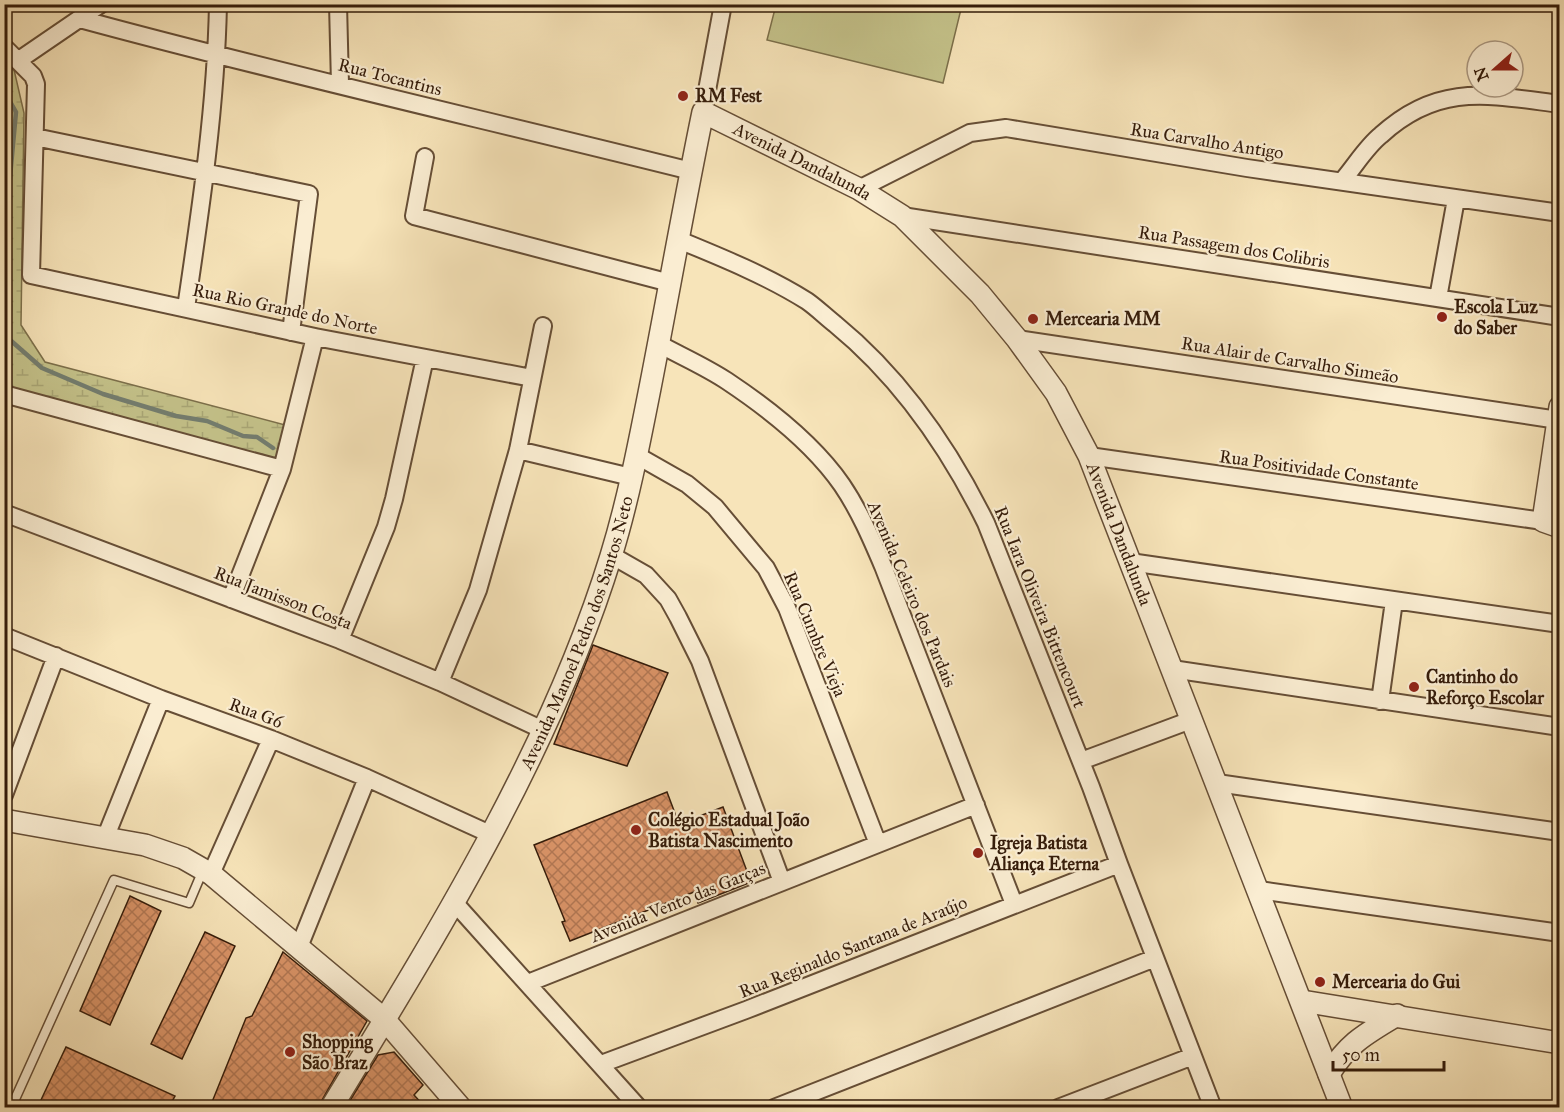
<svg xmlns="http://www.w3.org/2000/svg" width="1564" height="1112" viewBox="0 0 1564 1112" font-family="'IM FELL Great Primer',serif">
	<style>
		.wetland { fill: url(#wetland-marsh); stroke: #7c6f4a; stroke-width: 1.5 }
		.park { fill: #c4c28a; stroke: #7c6f4a; stroke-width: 1.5 }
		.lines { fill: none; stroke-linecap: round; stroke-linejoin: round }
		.stream { stroke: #737d6f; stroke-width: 4.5 }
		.building { fill: url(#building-cross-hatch); stroke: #351c0a; stroke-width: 1.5 }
		.service-casing { stroke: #664e36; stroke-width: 11 }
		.minor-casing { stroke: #664e36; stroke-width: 20 }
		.tertiary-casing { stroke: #664e36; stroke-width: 24 }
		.service { stroke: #faedd2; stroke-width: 8 }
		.minor { stroke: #faedd2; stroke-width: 16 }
		.tertiary { stroke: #faedd2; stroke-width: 21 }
		.poi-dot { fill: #8f2418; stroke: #faedd2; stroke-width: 2 }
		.labels { text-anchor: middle; stroke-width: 4.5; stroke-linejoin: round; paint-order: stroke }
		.street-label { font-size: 18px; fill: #351c0a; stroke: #faedd2 }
		.poi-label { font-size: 18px; font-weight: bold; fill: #351c0a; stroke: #faedd2; text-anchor: start }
	</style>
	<defs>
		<pattern id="wetland-marsh" width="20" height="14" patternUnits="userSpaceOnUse" patternTransform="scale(1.5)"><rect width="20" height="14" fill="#c4c28a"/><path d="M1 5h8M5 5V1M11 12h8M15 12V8" fill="none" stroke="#a9a676"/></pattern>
		<pattern id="building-cross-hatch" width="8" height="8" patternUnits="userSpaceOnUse" patternTransform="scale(1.5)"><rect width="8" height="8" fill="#d99367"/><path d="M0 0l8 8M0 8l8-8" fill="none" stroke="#b17753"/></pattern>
	</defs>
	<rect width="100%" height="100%" fill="#f7e4b9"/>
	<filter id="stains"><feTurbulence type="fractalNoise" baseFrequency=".00333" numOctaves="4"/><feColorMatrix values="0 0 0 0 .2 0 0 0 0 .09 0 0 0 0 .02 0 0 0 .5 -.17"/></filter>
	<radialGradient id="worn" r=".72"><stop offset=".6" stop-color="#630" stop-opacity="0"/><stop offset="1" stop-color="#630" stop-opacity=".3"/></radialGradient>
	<path class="wetland" d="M4 54 12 61 24 113 21 325 45 362 289 426 279 461 5 386Z"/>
	<path class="park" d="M776 5V4L962 5 943 83 767 40Z"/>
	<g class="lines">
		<path class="stream" d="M4 91 16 112 4 242
			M4 293 10 305 9 339 42 368 103 394 176 416 207 421 243 436 257 437 273 448"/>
	</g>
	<path class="building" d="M593 645 668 673 627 766 554 744Z
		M667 792 679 824 723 807 751 882 698 903 694 892 570 941 562 922 565 921 534 845Z
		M130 896 161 911 110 1025 80 1011Z
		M205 932 235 946 182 1059 151 1044Z
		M283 952 367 1021 318 1107H210L246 1018 252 1016Z
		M66 1047 175 1096 169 1107H53L40 1102Z
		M394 1052 423 1085 414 1095 425 1107H346L378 1055Z"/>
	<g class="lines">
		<defs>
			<path id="service" d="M11 1108 114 880 189 903 203 870"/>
			<path id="minor" d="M338 4 340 84
				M80 19C282 74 487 120 691 171
				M4 47 33 76 36 84 31 275 315 337 532 378
				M19 60 101 4
				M703 112 723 4
				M35 137 309 194 291 332
				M425 157 414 216 670 283
				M1342 181C1355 166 1366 147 1381 135 1439 82 1489 95 1560 104
				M859 189 970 133 1006 128 1247 168 1560 213
				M902 216 1560 317
				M679 240C723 258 767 276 807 301 817 308 826 317 835 324 901 378 949 448 986 523L1091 787 1119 864 1213 1108
				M1438 298 1456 199
				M186 308C201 207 216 106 218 4
				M1017 339 1558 420
				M659 344C681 356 706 367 727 381 769 409 813 443 842 485 859 510 871 538 883 566L1014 904
				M4 394 282 469
				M518 450 631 477
				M636 455 687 484 715 507 766 568 787 608 878 844
				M1089 456 1543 521
				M4 513 340 640 440 682 543 730
				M611 555 646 575 668 599 678 617 700 661 782 882
				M1130 562 1560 624
				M231 599 282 469 315 337
				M4 636 161 699 271 739 367 778 490 834
				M340 640 386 527 394 499 425 358
				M1172 669 1560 727
				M440 682 478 590 518 450 543 326
				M1380 701 1394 601
				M1081 761 1191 720
				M1217 783 1560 832
				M4 795 56 656
				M106 836 161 699
				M211 874 271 739
				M1259 890 1560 933
				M453 901 639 1108
				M299 947 367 778
				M528 983 976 805
				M601 1064 746 1010 1119 864
				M774 1108 1155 958
				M1058 1108 1193 1056"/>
			<g id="tertiary">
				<path d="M1560 407 1543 521 1560 527"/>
				<path d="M4 820 145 845 183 858 211 874 384 1019 461 1108"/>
				<path d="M1302 1001 1560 1043"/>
				<path d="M1329 1074C1349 1042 1366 1034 1397 1015"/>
				<path id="s1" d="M331 1108C437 934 551 751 611 556 628 501 639 444 650 388 668 296 684 204 703 112L859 189 902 216 980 294 1017 339 1056 393 1089 456 1342 1108"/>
			</g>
		</defs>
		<use href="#service" class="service-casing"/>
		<use href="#minor" class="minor-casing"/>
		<use href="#tertiary" class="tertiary-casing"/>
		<use href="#service" class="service"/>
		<use href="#minor" class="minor"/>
		<use href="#tertiary" class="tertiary"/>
	</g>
	<g class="poi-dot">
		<circle cx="683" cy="96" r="6"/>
		<circle cx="1442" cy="317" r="6"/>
		<circle cx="1033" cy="319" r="6"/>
		<circle cx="1414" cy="687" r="6"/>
		<circle cx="636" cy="830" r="6"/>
		<circle cx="978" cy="853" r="6"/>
		<circle cx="1320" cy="982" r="6"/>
		<circle cx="290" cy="1052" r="6"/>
	</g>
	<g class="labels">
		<g class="street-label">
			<text transform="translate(390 77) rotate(14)" y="6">Rua Tocantins</text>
			<text transform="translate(1207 141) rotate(9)" y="6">Rua Carvalho Antigo</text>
			<text dy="6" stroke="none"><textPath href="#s1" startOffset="1185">Avenida Dandalunda</textPath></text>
			<text transform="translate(1234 247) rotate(9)" y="6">Rua Passagem dos Colibris</text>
			<text transform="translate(285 309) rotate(12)" y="6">Rua Rio Grande do Norte</text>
			<text transform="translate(1290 360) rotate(9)" y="6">Rua Alair de Carvalho Simeão</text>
			<text transform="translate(1319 470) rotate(8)" y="6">Rua Positividade Constante</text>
			<text dy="6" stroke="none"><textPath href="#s1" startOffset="1689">Avenida Dandalunda</textPath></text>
			<text transform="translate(912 594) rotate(67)" y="6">Avenida Celeiro dos Pardais</text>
			<text transform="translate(283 598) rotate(21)" y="6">Rua Jamisson Costa</text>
			<text transform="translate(1040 607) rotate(68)" y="6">Rua Iara Oliveira Bittencourt</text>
			<text dy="6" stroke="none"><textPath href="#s1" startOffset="537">Avenida Manoel Pedro dos Santos Neto</textPath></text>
			<text transform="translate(815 634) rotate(67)" y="6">Rua Cumbre Vieja</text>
			<text transform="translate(256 713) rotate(20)" y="6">Rua G6</text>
			<text transform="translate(678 902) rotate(-22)" y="6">Avenida Vento das Garças</text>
			<text transform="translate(853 947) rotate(-22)" y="6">Rua Reginaldo Santana de Araújo</text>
		</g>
		<g class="poi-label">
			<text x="695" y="102">RM Fest</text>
			<text x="1454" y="313">Escola Luz<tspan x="1454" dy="21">do Saber</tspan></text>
			<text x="1045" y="325">Mercearia MM</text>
			<text x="1426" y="683">Cantinho do<tspan x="1426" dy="21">Reforço Escolar</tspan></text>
			<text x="648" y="826">Colégio Estadual João<tspan x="648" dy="21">Batista Nascimento</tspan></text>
			<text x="990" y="849">Igreja Batista<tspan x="990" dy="21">Aliança Eterna</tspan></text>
			<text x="1332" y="988">Mercearia do Gui</text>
			<text x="302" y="1048">Shopping<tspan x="302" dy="21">São Braz</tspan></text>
		</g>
	</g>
	<rect width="1564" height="1112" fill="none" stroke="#f7e4b9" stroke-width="24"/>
	<rect x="6" y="6" width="1552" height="1100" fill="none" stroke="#351c0a" stroke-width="3"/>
	<rect x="12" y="12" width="1540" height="1088" fill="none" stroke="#351c0a" stroke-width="1.5"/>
	<g transform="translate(1495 69) rotate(249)"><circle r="28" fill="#faedd2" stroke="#ab9982" stroke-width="1.5"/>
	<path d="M0-4.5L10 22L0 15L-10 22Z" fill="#8f2418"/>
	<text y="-9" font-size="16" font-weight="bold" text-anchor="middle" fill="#351c0a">N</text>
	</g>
	<path d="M1333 1061v9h111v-9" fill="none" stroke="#351c0a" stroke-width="3"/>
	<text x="1342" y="1061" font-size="18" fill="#351c0a" stroke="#faedd2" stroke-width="4.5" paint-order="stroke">50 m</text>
	<rect width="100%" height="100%" filter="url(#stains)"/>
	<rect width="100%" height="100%" fill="url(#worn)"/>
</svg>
